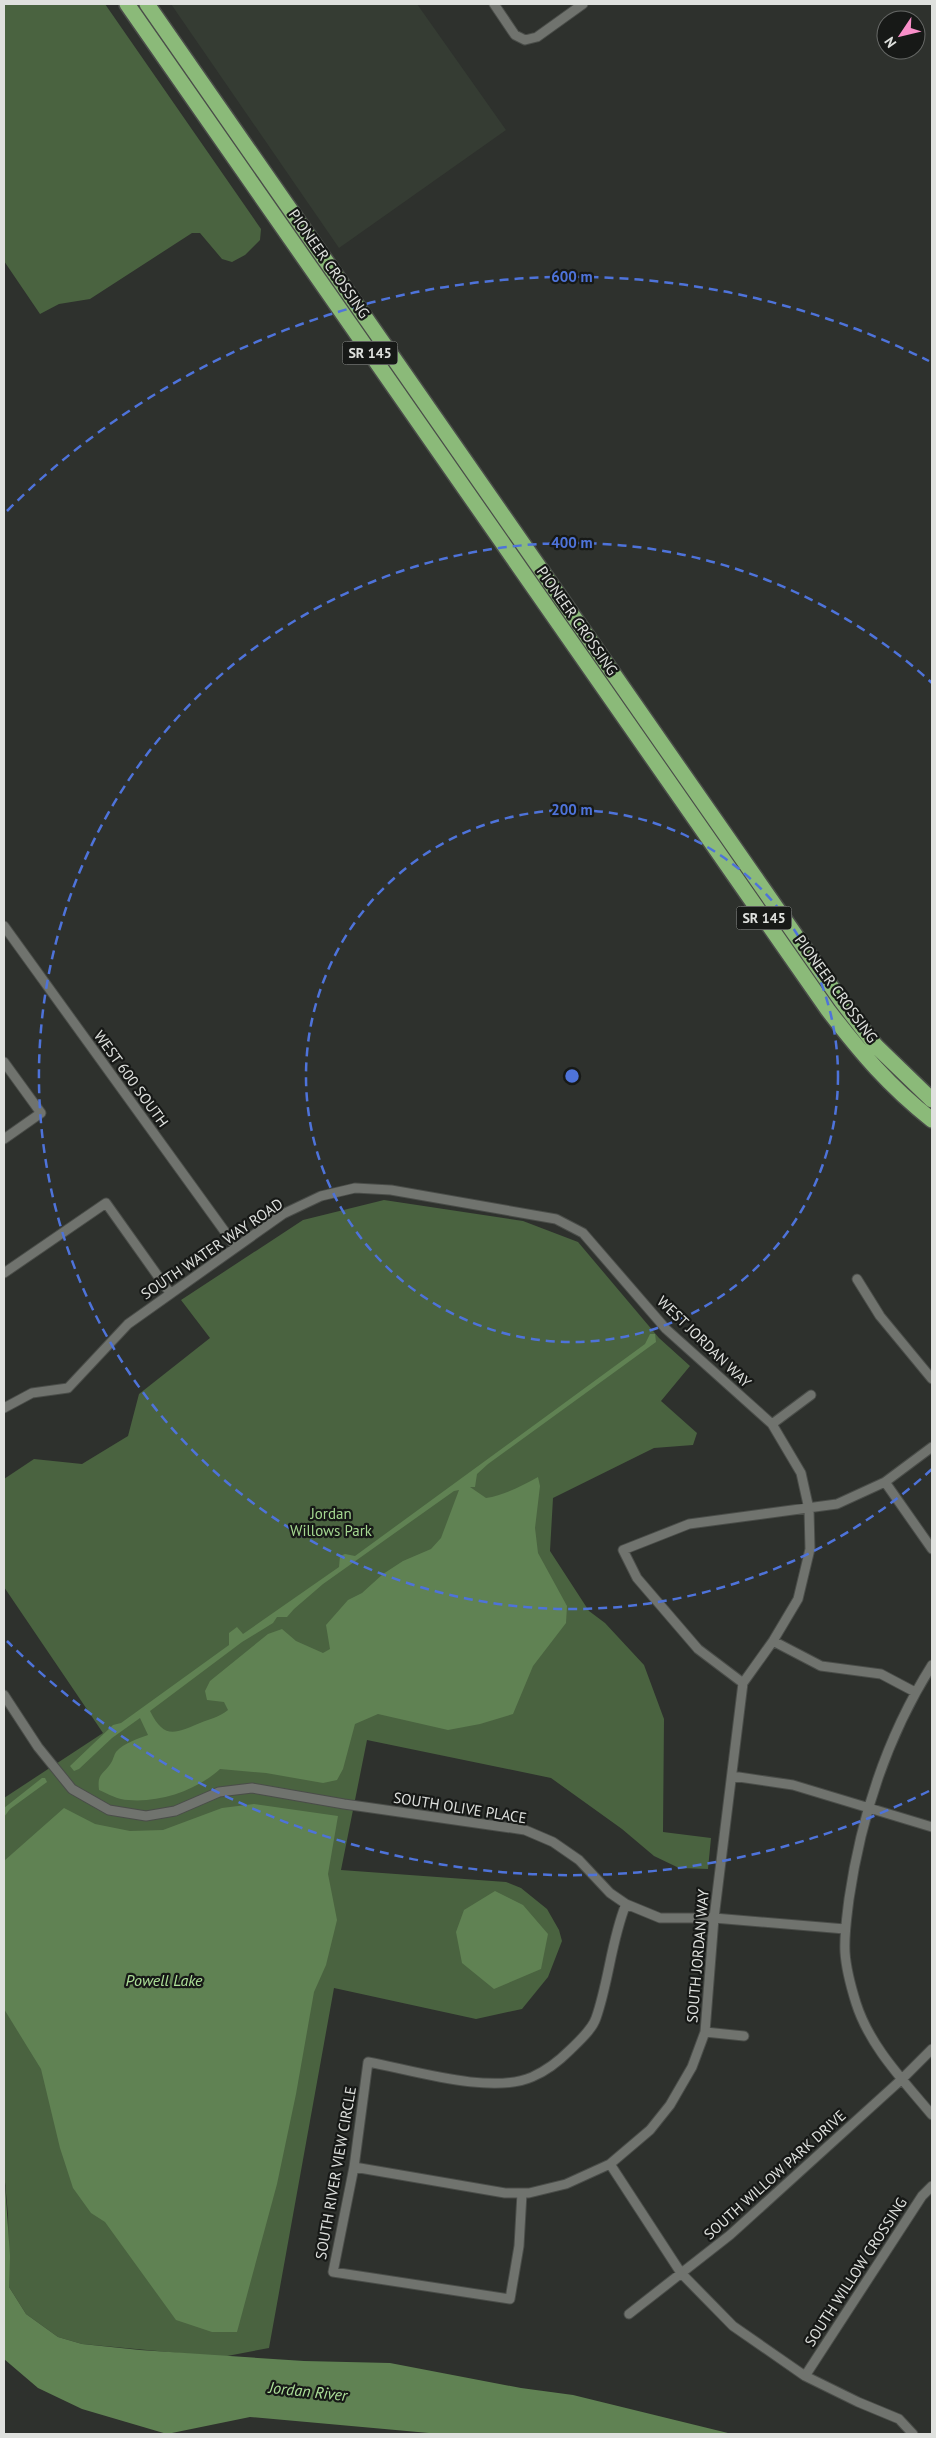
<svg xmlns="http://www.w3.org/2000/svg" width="936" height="2438" viewBox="0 0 936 2438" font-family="'PT Sans',sans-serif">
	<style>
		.built { fill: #353c33 }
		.green { fill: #4a6340 }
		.water { fill: #608253; fill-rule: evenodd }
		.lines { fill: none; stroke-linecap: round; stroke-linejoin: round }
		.street-casing { stroke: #4a4d49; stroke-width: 11 }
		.highway-casing { stroke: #4a4d49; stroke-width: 18 }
		.street { stroke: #70736e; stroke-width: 9 }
		.highway { stroke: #8bba79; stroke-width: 15 }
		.ring { fill: none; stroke: #4e73da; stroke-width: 2.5; stroke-dasharray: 9 6 }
		.labels { text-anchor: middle; stroke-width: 4.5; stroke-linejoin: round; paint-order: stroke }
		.shield { fill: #171917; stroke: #a3a5a2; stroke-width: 1 }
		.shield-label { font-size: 14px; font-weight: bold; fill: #dfe1de }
		.street-label { font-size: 15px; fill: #dfe1de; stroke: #171917 }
		.park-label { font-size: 15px; fill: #a5d891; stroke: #171917 }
		.water-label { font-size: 16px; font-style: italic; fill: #ade099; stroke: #171917 }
		.centre { fill: #4e73da; stroke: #171917; stroke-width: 2.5 }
		.ring-label { font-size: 15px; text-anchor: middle; font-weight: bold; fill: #4e73da; stroke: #171917; stroke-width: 4.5; stroke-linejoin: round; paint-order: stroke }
	</style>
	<rect width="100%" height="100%" fill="#2e312d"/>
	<path class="built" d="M171 4H417L506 130 339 248Z"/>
	<path class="green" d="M4 4H105L261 229 260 240 245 255 232 262 222 259 200 233H192L90 299 59 304 40 314 4 261Z
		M384 1200 523 1221 578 1242 659 1338 690 1366 661 1401 697 1433 693 1445 654 1448 553 1498 550 1551 589 1611 605 1623 644 1665 664 1719 663 1832 711 1838 708 1869 679 1868 654 1856 622 1829 551 1778 367 1740 341 1870 506 1882 521 1888 547 1909 559 1930 562 1941 548 1977 522 2009 476 2019 334 1988 269 2348 222 2357 82 2344 58 2337 26 2314 9 2287 8 2215 4 2171V1798L103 1733 4 1587V1479L34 1459 82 1464 128 1436 139 1394 210 1338 181 1300 303 1220Z"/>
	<path class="water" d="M650 1334H655L656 1342 488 1464 477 1474 475 1487H470L486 1498C504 1495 522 1486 538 1477L540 1486 535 1528 538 1553 567 1606 566 1623 533 1666 513 1714 480 1724 448 1730 378 1714 355 1724 343 1769 337 1780 323 1783 266 1773 220 1769C197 1790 160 1803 128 1800 119 1800 108 1794 99 1790 97 1773 103 1775 111 1763 113 1760 114 1755 116 1752 124 1743 137 1739 148 1735L140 1718 112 1738 79 1769 74 1771 70 1766 113 1725 121 1723 229 1645V1633L237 1627 243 1634 339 1567 340 1556 345 1554 355 1556 645 1344ZM459 1490 441 1538 431 1549 403 1561 383 1574 362 1593 348 1600 326 1625 330 1649 323 1653 296 1641 282 1629 268 1634 210 1681 205 1691 207 1700 224 1702 228 1710C219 1717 210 1719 200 1723 174 1734 164 1739 150 1711L242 1642 273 1623 277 1617H287L294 1609 323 1584 454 1491Z
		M42 1778H45L47 1782 10 1809 4 1817V1808Z
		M254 1804 338 1816 328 1874 337 1920 326 1965 314 1992 296 2094 277 2184 237 2332H212L176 2320 105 2222 91 2213 73 2188 60 2148 41 2069 4 2009V1861L64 1808 95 1824 130 1831 163 1830 222 1808Z
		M495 1891 523 1905 548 1934 541 1969 494 1989 462 1963 456 1932 464 1910Z
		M4 2171 10 2256 9 2287 26 2314 58 2337 82 2344 140 2350 304 2361 390 2363 521 2388 573 2395 732 2434H440L250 2417 167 2434 82 2409 38 2388 4 2359Z"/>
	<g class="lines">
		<defs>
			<path id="street" d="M494 4 515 35 525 40 537 37 583 4
				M4 926 236 1247
				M4 1062 41 1113 4 1139
				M4 1273 106 1203 170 1293
				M857 1279 880 1316 932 1379
				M4 1408 32 1393 68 1388 128 1324 283 1214 321 1196 355 1188 391 1190 556 1219 583 1233 666 1329 772 1424 801 1473 809 1509 810 1549 798 1599 773 1641 743 1683 714 1918 705 2032 692 2067 670 2105 650 2130 610 2164 566 2184 529 2193H505L354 2167
				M772 1424 811 1395
				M885 1482 932 1549
				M773 1641 821 1666 881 1674 915 1692
				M932 1665C888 1735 861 1817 849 1899 847 1916 844 1934 845 1952 846 1969 851 1987 856 2003 870 2047 904 2081 932 2115
				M743 1683 698 1649 637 1578 623 1550 689 1524 837 1504 885 1482 932 1447
				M4 1695 38 1747 72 1789 109 1810 146 1816 175 1811 219 1792 252 1788 344 1804 525 1830 553 1842 579 1860 610 1893 626 1904 660 1918H714L845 1929
				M732 1776 793 1785 932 1827
				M705 2032 744 2036
				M610 2164 681 2273 733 2326 805 2376 858 2402 899 2419 913 2434
				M522 2193 519 2246 510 2299 333 2272 354 2167 368 2062C412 2070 491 2095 532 2077 546 2071 559 2061 570 2050 578 2042 592 2030 596 2018 609 1981 611 1941 626 1904
				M629 2314 730 2235 902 2079 932 2049
				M805 2376 922 2196 932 2186"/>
			<path id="highway" d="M127 4 828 1010C861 1053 889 1086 932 1120
				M147 4 842 1002 876 1046 932 1100"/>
		</defs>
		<use href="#street" class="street-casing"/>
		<use href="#highway" class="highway-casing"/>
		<use href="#street" class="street"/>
		<use href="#highway" class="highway"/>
	</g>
	<g class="ring">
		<circle cx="572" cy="1076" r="266"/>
		<path d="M932 1469A533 533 0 1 1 932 683"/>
		<path d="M929 1791A799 799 0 0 1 7 1641M7 511A799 799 0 0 1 929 361"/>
	</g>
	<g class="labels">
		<g class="shield">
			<rect x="342.5" y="341.5" width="55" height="23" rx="4"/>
			<rect x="736.5" y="906.5" width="55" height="23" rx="4"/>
		</g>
		<g class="shield-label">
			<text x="370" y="358">SR 145</text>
			<text x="764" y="923">SR 145</text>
		</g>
		<g class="street-label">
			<text transform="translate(329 264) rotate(55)" y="5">PIONEER CROSSING</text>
			<text transform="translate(577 621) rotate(55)" y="5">PIONEER CROSSING</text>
			<text transform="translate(836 989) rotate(54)" y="5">PIONEER CROSSING</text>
			<text transform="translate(131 1079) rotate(54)" y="5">WEST 600 SOUTH</text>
			<text transform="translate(212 1249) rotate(-34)" y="5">SOUTH WATER WAY ROAD</text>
			<text transform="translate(704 1342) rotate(44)" y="5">WEST JORDAN WAY</text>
			<text transform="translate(460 1808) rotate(9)" y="5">SOUTH OLIVE PLACE</text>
			<text transform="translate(698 1956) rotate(-85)" y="5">SOUTH JORDAN WAY</text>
			<text transform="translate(336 2173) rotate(-80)" y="5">SOUTH RIVER VIEW CIRCLE</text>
			<text transform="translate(775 2175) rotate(-42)" y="5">SOUTH WILLOW PARK DRIVE</text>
			<text transform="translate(856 2272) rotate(-57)" y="5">SOUTH WILLOW CROSSING</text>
		</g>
		<g class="park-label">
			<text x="331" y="1519">Jordan<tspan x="331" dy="17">Willows Park</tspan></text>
		</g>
		<g class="water-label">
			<text x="164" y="1986">Powell Lake</text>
			<text transform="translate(308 2391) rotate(6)" y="6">Jordan River</text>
		</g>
	</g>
	<circle cx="572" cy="1076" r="8" class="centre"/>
	<g class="ring-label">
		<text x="572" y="282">600 m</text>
		<text x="572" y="548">400 m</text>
		<text x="572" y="815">200 m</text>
	</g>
	<rect width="936" height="2438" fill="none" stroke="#dfe1de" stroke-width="10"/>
	<g transform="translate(901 35) rotate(235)"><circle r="24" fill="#171917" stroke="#676967"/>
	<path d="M0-4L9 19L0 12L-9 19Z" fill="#f98fc9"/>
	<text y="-8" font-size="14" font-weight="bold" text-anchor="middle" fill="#dfe1de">N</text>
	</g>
</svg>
